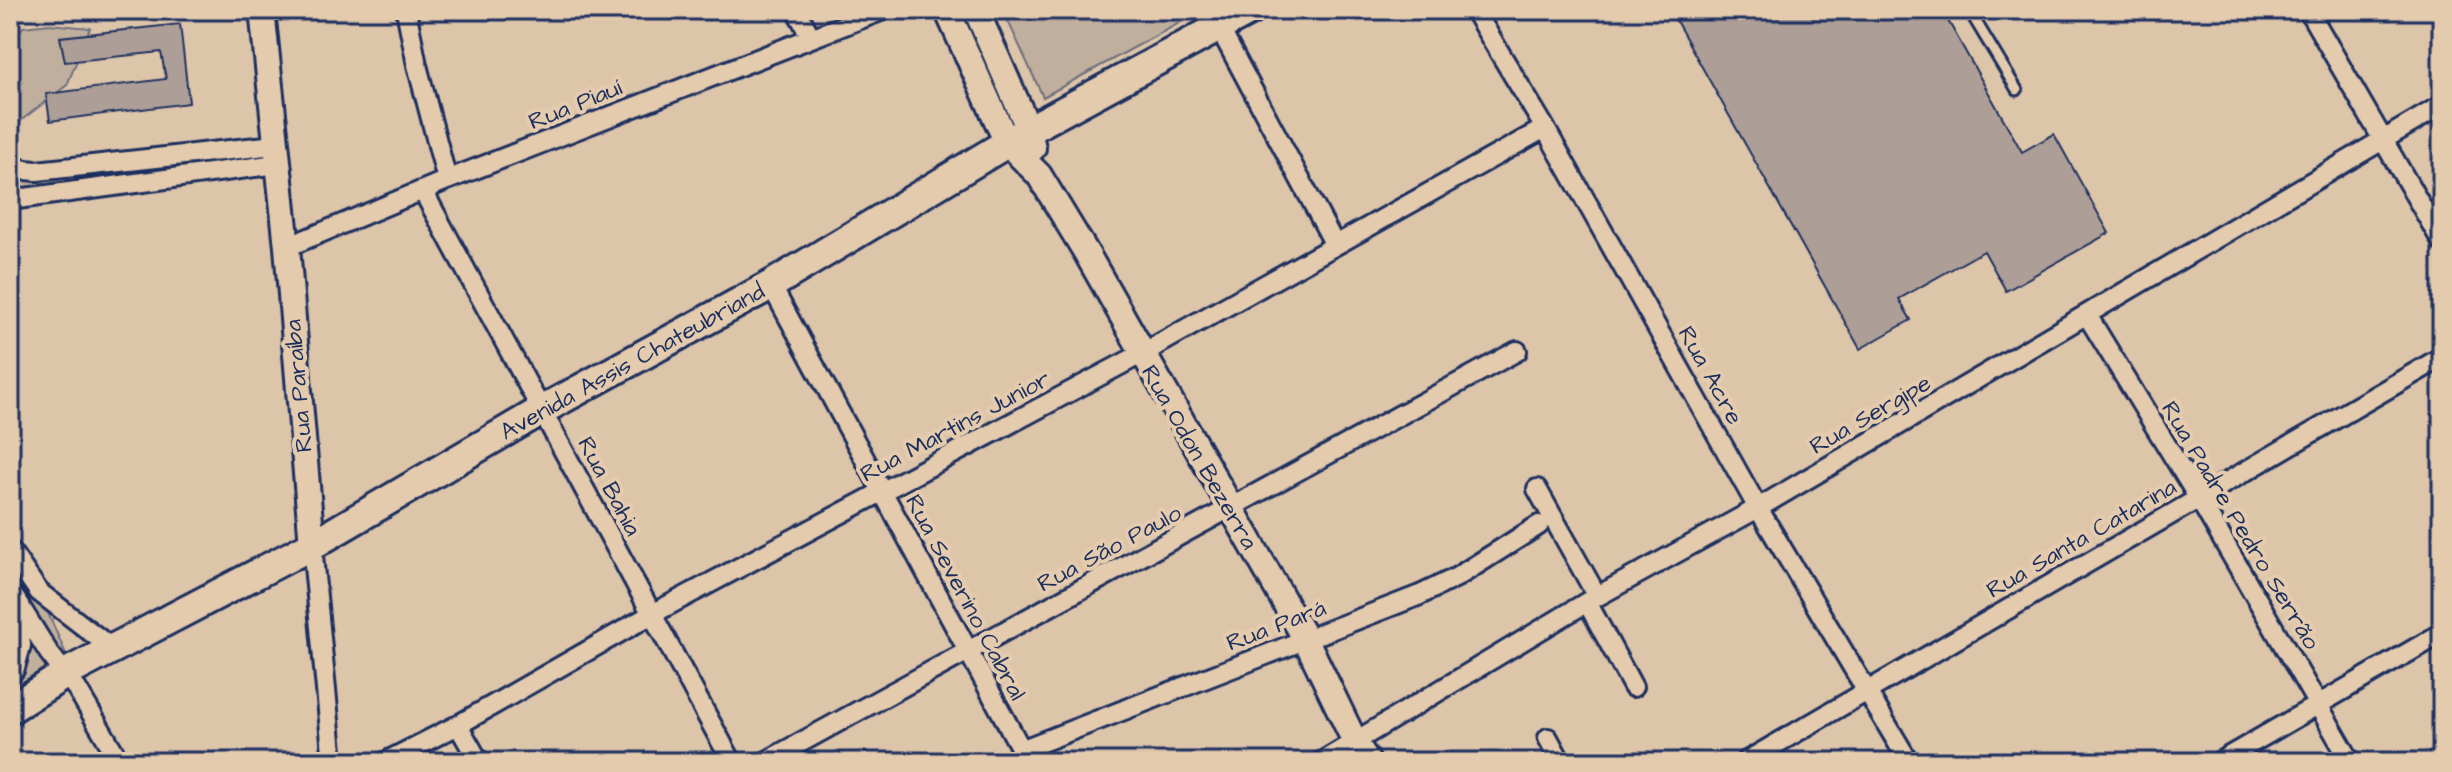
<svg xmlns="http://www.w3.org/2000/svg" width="2452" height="772" viewBox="0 0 2452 772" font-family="'Architects Daughter',sans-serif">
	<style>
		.green { fill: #c1af9e; stroke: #6e6f7e; stroke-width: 2 }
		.building { fill: #ad9f97; stroke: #1b2f5e; stroke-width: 2 }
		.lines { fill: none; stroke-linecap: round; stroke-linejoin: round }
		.lane-casing { stroke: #1b2f5e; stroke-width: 15 }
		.street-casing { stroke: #1b2f5e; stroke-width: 24 }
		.secondary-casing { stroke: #1b2f5e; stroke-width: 30 }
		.primary-casing { stroke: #1b2f5e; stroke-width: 34 }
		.lane { stroke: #e5cbad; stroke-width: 9 }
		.street { stroke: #e5cbad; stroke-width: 18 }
		.secondary { stroke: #e5cbad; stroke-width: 24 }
		.primary { stroke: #e5cbad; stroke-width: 28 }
		.labels { text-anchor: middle; stroke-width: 8; stroke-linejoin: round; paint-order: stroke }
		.street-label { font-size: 24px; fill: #1b2f5e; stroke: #e5cbad }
	</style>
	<rect width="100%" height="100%" fill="#ddc5aa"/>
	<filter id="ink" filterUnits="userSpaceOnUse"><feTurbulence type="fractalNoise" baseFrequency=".0125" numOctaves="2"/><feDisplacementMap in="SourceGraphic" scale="16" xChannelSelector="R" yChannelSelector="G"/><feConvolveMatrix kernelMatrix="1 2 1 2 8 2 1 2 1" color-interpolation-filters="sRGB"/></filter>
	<g filter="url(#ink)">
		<path class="green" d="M1003 10H1191L1194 15 1043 97Z
			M50 24 90 28 67 85 10 129 12 42 23 27Z
			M271 150 269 162 10 194V172Z
			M10 536 29 570 70 663 65 666 36 612 10 580Z
			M17 605 56 673 10 702V684L21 646Z"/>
		<path class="building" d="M1670 10H1942L2022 152 2054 134 2109 233 2006 291 1984 251 1899 299 1911 320 1860 349Z
			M180 24 189 103 50 121 46 94 166 79 161 52 65 62 60 37Z"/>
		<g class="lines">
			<defs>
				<path id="lane" d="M1969 10 2017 90"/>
				<path id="street" d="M406 10 417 65 447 180
					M796 10 811 37
					M1474 10 1545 128 1758 508 1909 762
					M2308 10 2442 242
					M1220 29 1335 245
					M10 165 25 170 37 171 275 145
					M423 191 732 762
					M10 200 277 164
					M287 247 447 180 883 10
					M771 285 1028 762
					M2087 315 2198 497 2351 762
					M1537 489 1597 596
					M312 545 333 762
					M10 550 39 592 114 650
					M16 600 49 653 77 689 120 762
					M1587 602 1633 687
					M458 725 479 762
					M1548 738 1561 762
					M1021 750 1420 595 1457 577 1539 525
					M385 762 458 725 652 614 1141 354 1545 128
					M765 762 1517 351
					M1321 762 1587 602 1758 508 2442 105
					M1745 762 2442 357
					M2219 762 2442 633"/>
				<path id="secondary" d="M262 10 287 247 312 545
					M947 10 1007 143 1039 175 1087 254 1306 640 1355 742 1368 762
					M976 10 1029 130 1033 148"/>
				<path id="primary" d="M10 600 16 645 10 667
					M10 709 72 670 312 545 542 410 771 285 1032 128 1251 10"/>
			</defs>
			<use href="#lane" class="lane-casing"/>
			<use href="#street" class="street-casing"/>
			<use href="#secondary" class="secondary-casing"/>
			<use href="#primary" class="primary-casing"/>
			<use href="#lane" class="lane"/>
			<use href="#street" class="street"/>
			<use href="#secondary" class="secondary"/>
			<use href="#primary" class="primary"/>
		</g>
	</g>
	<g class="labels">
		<g class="street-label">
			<text transform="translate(575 104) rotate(-22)" y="8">Rua Piauí</text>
			<text transform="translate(632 361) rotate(-29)" y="8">Avenida Assis Chateubriand</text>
			<text transform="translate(1711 375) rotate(61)" y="8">Rua Acre</text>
			<text transform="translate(298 386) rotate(-95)" y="8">Rua Paraíba</text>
			<text transform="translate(1870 414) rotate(-30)" y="8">Rua Sergipe</text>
			<text transform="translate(955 426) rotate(-28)" y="8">Rua Martins Junior</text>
			<text transform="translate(1200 457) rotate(60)" y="8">Rua Odon Bezerra</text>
			<text transform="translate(610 486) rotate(62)" y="8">Rua Bahia</text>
			<text transform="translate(2241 525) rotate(59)" y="8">Rua Padre Pedro Serrão</text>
			<text transform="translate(2081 538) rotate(-30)" y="8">Rua Santa Catarina</text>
			<text transform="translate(1109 548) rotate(-28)" y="8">Rua São Paulo</text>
			<text transform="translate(966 597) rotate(62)" y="8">Rua Severino Cabral</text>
			<text transform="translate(1276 625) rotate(-21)" y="8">Rua Pará</text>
		</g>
	</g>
	<rect width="2452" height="772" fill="none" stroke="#e5cbad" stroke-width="40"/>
	<rect x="20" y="20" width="2412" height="732" fill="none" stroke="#1b2f5e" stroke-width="3" filter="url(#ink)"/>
</svg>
